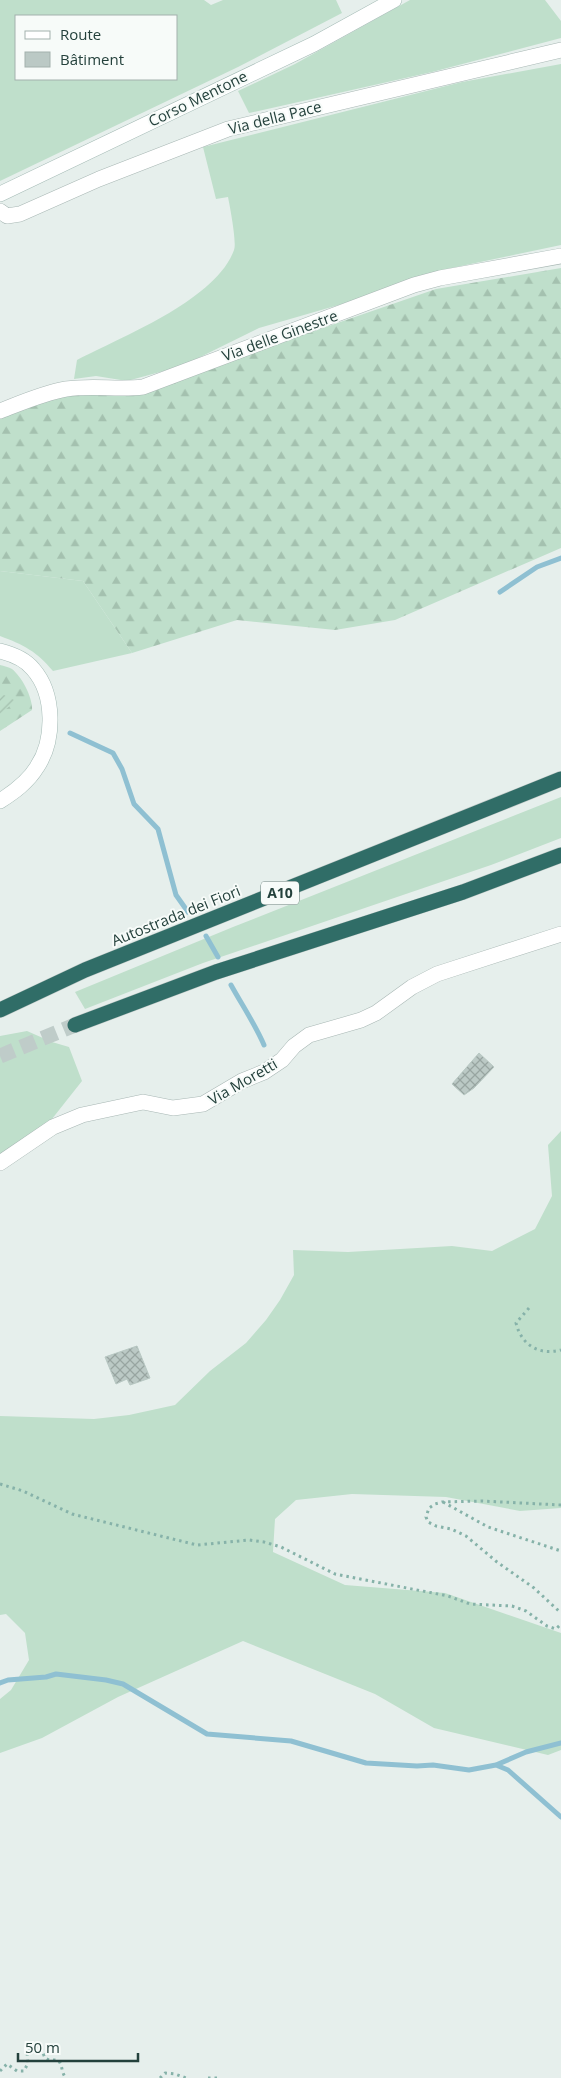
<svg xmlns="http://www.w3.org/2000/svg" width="561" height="2078" viewBox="0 0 561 2078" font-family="'Open Sans',sans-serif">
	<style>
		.grass { fill: #bfdfcb; fill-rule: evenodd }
		.forest { fill: url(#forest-firs) }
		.garden { fill: url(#garden-furrows) }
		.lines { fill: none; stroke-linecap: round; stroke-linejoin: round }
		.stream { stroke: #8fc0d2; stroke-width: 5 }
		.building { fill: url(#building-cross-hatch); stroke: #b8c8c3 }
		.motorway-tunnel { stroke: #bfccc9; stroke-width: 15; stroke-dasharray: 15 8; stroke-linecap: butt }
		.minor-casing { stroke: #a8b7b4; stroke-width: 16 }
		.tertiary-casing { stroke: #a8b7b4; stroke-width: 16 }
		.secondary-casing { stroke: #a4bab5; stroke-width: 16 }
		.motorway-casing { stroke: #c2cac8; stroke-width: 16 }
		.path { stroke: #86b2a9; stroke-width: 3; stroke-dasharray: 2.5 4; stroke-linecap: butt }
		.minor { stroke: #fff; stroke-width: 15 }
		.tertiary { stroke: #fff; stroke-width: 15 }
		.secondary { stroke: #fff; stroke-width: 15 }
		.motorway { stroke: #306d67; stroke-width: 15 }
		.labels { text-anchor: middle; stroke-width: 4; stroke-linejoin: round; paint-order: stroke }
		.shield { fill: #f7fbf9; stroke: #637975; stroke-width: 1 }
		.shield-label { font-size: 14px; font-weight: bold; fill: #24413c }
		.street-label { font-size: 15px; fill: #24413c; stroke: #f7fbf9 }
	</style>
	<defs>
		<pattern id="forest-firs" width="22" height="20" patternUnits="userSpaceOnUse" patternTransform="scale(1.25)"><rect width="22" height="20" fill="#bfdfcb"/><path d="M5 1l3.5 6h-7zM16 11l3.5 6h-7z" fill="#a4c1af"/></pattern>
		<pattern id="garden-furrows" width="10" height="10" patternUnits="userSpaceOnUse" patternTransform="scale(1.25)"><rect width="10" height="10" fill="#bfdfcb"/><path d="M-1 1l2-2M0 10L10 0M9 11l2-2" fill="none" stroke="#a4c1af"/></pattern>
		<pattern id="building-cross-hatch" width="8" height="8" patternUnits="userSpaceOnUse" patternTransform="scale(1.25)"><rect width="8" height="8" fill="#bbc9c5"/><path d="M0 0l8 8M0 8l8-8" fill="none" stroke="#98a5a1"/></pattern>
	</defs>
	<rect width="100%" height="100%" fill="#e6efec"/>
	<path class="grass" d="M0 0H204L211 5 223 0H336L342 13 238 67 0 181ZM16 16H176V79H16Z
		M410 0H545L561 21V38L432 72 249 113 238 91 295 64Z
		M561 64V245L442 270 342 304 259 328 182 366 127 381 96 376 74 379 77 360C123 336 216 300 234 250 237 243 230 207 228 197L216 199 203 147 462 82Z
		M0 571 83 581 132 653 53 671C36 651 24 645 0 636Z
		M561 797V838L491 865 203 963 85 1009 75 992 233 927Z
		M27 1031 52 1042 69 1047 82 1081 48 1124 0 1155V1036Z
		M561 1131V1508L520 1511 446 1497 352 1494 296 1500 275 1519 273 1552 345 1585 445 1593 561 1633V1750L548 1755 434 1728 375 1694 243 1641 118 1697 42 1738 0 1753V1699L11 1690 29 1660 25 1633 6 1614 0 1615V1416L94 1419 129 1415 175 1405 210 1371 246 1343 266 1320 280 1300 294 1275 293 1250 348 1252 452 1246 492 1251 535 1229 552 1196 548 1145Z"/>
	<path class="forest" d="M561 268V548L395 620 335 630 237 620 132 653 83 581 0 571V417L27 406 90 389 129 395 436 289Z
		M0 665C4 666 9 667 12 669 22 677 33 698 32 710L0 731Z"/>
	<path class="garden" d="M0 693 16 701 0 714Z"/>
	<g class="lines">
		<path class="stream" d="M500 592 537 567 561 558
			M70 733 113 753 122 769 134 804 158 829 176 895 188 912
			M206 936 218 957
			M231 985C242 1005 255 1024 264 1045
			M0 1683 8 1680 46 1677 56 1674 106 1680 123 1684 207 1734 291 1741 366 1763 417 1766 433 1765 469 1770 496 1765 526 1752 561 1743
			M496 1765 508 1770 561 1817"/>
	</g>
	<path class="building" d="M479 1053 494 1067 474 1088 464 1095 452 1084Z
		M137 1346 150 1378 130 1385 127 1379 116 1384 105 1357Z"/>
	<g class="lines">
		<path class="motorway-tunnel" d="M0 1056 75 1025"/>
		<defs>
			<path id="minor" d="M0 1163 53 1127 82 1115 143 1102 173 1108 203 1104 242 1081 264 1072 282 1060 294 1046 309 1035 361 1020 376 1013 412 987 437 974 561 934"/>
			<path id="tertiary" d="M0 211 7 216 20 214 99 179 228 129 561 50
				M0 411C21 403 43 393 66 389 92 385 118 390 143 387L414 285 440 278 561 256"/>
			<path id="secondary" d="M0 194 314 44 394 0
				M0 651C12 654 25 659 33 669 55 694 55 740 37 767 28 782 14 792 0 801"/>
			<path id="motorway" d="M0 1010 85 970 561 779
				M75 1025 216 972 463 892 561 855"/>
		</defs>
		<use href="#minor" class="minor-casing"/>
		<use href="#tertiary" class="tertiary-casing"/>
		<use href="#secondary" class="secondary-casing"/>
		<use href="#motorway" class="motorway-casing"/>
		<path class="path" d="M529 1308 516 1323C521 1344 538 1356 561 1350
			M0 1484 23 1491 72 1514 197 1545 249 1540 264 1542 281 1547 335 1574 448 1596 470 1604 512 1606 526 1611 547 1626 556 1629 561 1624
			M443 1502 488 1527 561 1551
			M561 1505 482 1501 442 1502 435 1504 429 1508 426 1517 428 1522 436 1526 451 1529 466 1536 497 1562 534 1588 561 1613
			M0 2071 7 2064 17 2071H24L28 2063 27 2053 31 2048 37 2046 41 2048 45 2058 49 2060H58C63 2065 61 2073 66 2078
			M160 2078 165 2073 175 2074 186 2078
			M208 2078H217"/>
		<use href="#minor" class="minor"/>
		<use href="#tertiary" class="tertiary"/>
		<use href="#secondary" class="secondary"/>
		<use href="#motorway" class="motorway"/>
	</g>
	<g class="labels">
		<rect class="shield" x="261" y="881.5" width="38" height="23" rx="4"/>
		<g class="shield-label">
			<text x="280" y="898">A10</text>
		</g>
		<g class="street-label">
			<text transform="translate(198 99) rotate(-26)" y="5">Corso Mentone</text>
			<text transform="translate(275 118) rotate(-14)" y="5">Via della Pace</text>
			<text transform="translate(280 336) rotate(-20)" y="5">Via delle Ginestre</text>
			<text transform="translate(176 916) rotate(-22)" y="5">Autostrada dei Fiori</text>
			<text transform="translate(243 1082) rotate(-30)" y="5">Via Moretti</text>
		</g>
	</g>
	<rect x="15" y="15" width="162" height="65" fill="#f7fbf9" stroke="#a3b1ad"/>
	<rect x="25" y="31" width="25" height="8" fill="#ffffff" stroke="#a3b1ad"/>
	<text x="60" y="40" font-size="15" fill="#24413c">Route</text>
	<rect x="25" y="52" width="25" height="15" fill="#bbc9c5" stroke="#a3b1ad"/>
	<text x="60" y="65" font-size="15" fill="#24413c">Bâtiment</text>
	<path d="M18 2053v8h120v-8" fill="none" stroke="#24413c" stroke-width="2.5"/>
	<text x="25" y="2053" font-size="15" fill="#24413c" stroke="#f7fbf9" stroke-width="4" paint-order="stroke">50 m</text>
</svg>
